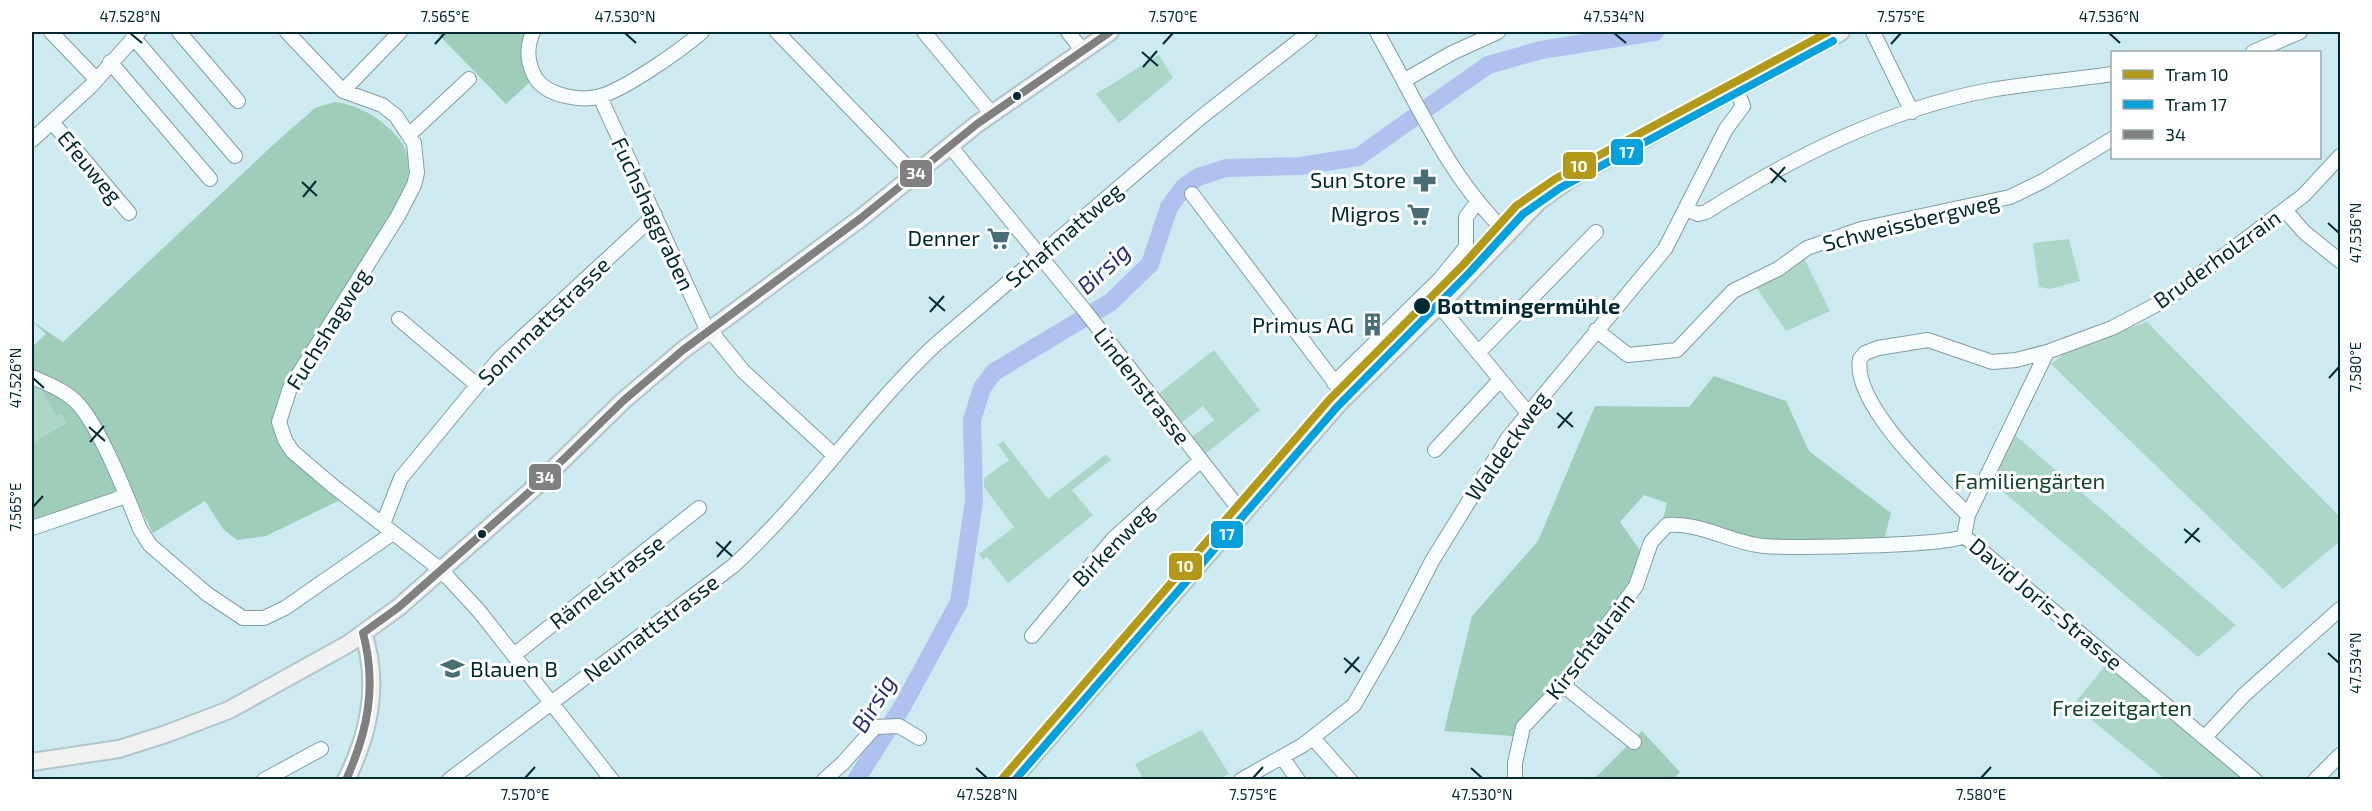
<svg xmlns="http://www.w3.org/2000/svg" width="2372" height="811" viewBox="0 0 2372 811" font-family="'Exo 2',sans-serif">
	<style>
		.green { fill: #acd7c6 }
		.forest { fill: #9eceba }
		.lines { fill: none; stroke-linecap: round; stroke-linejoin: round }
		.river { stroke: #afc1ef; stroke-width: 18 }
		.minor-casing { stroke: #829ca2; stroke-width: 16 }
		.major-casing { stroke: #b1c5c9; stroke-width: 20 }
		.minor { stroke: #f8fcfd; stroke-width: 14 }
		.major { stroke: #f1f1f0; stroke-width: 16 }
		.bus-1-casing { stroke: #fff; stroke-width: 12 }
		.bus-1 { stroke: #808080; stroke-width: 8 }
		.tram-1-casing { stroke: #fff; stroke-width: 12 }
		.tram-2-casing { stroke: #fff; stroke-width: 12 }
		.tram-1 { stroke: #b29a16; stroke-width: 8 }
		.tram-2 { stroke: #00a1dc; stroke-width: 8 }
		.ticks { fill: none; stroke: #012932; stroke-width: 2 }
		.bus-dot { fill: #012932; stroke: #fff; stroke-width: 2 }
		.labels { text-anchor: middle; stroke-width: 6; stroke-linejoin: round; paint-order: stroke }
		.street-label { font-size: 22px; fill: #012932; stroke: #fff }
		.poi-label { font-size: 22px; fill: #012932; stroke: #fff; text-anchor: end }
		.stop-label { font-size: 22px; font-weight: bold; fill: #012932; stroke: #fff; text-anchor: start }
		.park-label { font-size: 22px; fill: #134529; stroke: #fff }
		.water-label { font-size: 24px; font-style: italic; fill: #2a2f77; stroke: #fff }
		.line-badge { stroke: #fff; stroke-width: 2 }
		.badge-label { font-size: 16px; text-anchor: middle; font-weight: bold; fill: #fff }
		.neatline { fill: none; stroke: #012932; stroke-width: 2 }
		.ticks-label { font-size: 15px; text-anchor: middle; fill: #012932 }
	</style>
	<rect width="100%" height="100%" fill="#ceeaf1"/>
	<path class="green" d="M1159 55 1173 78 1119 123 1096 94Z
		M2069 239 2080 281 2050 289 2039 287 2033 243Z
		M1803 256 1830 311 1786 331 1756 287Z
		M2147 322 2340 517V541L2283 589 2051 364 2071 348Z
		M1214 350 1260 410 1204 455 1192 437 1214 420 1203 406 1181 423 1158 394Z
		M32 382 42 388 56 416 61 414 66 423 32 443Z
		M2008 429 2236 625 2198 657 1986 477Z
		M1003 441 1048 499 1106 454 1111 460 1072 490 1093 515 1008 583 987 557 983 560 979 554 1014 527 984 487V478L1009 460 998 445Z
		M2109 661 2250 779H2165L2073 705Z
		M1202 730 1229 774 1218 779H1143L1135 764Z"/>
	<path class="forest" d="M436 32H528L521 50 531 81 506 104Z
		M334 102C359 104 387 121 402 143 410 155 409 171 408 185L279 397 273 423 288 455 340 500 266 536 237 540 223 529 205 501 153 533 130 488 32 523V443L66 423 61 414 56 416 32 372V347L46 334 32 321 63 342 274 144 315 108Z
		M1714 376 1786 401 1809 451 1891 513 1884 540 1760 543 1662 524 1667 503 1644 495 1620 522 1642 553 1629 595 1567 681 1513 736 1444 731 1472 616 1538 541 1595 406 1689 407Z
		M1642 731 1680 772 1673 779 1593 780Z"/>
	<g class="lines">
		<path class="river" d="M856 780 902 707 959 602 974 501 972 420 982 388 994 372 1111 302 1150 264 1169 207 1184 187 1198 177 1226 168 1300 166 1358 157 1488 65 1541 50 1655 32"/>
		<defs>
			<path id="minor" d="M51 32 96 79
				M179 32 238 101
				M287 32 343 91 382 105 396 116 414 143 417 173 414 185 398 216 290 388 279 422 285 440 292 451 333 486 441 570 479 611 612 780
				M533 32C526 48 527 65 537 80 549 96 582 102 601 96 627 88 681 50 702 32
				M777 32 915 175
				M924 32 992 114
				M1068 32 1082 50
				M1377 32C1416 100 1449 179 1508 234
				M1873 32 1912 112
				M133 37 235 156
				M2253 52 2300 32
				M110 62 210 179
				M1405 80 1452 53 1498 32
				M343 91 400 32
				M600 97 704 323 743 371 835 456
				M52 122 129 213
				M410 134 469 79
				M32 140 91 86 139 32
				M950 146 1085 311 1243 514
				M1192 194 1345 396
				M1686 209 1698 214 1706 212C1793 157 1888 109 1990 90 2030 83 2072 80 2112 74
				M2285 210 2304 232 2340 261
				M1439 305 1527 412
				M399 319 477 385
				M1596 330 1628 355 1677 350 1733 291 1778 269 1807 248 1861 229 2010 197 2043 181 2112 139
				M1478 353 1596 232
				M32 377C48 384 67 391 79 405 101 430 127 496 140 529L150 545 207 594 243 618H264L285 608 393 533
				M1334 383 1440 279 1466 247V217L1478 201
				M1435 450 1500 380
				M1968 515C1939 485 1851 404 1860 359L1865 353 1878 348 1928 340 1992 362 2016 360 2047 352
				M383 524 401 478 499 359 655 215
				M32 528 126 496
				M1964 536 1968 515 2047 352 2112 328 2167 299 2304 195 2340 156
				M1964 536 2255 780
				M1032 636 1114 538 1200 461
				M514 655 699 508
				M1563 685 1634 742
				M2205 737 2244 695 2340 609
				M1313 738 1350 780
				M1282 757 1298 780
				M264 780 321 749
				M449 780 733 566C807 499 862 414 935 345L1200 118 1310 32
				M824 780 843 763 875 727 899 726 919 738
				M1241 780 1303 745 1354 705 1392 639 1432 561 1508 438 1665 249 1726 129 1743 106 1736 88
				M1515 780V763L1523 727 1563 685 1636 586 1651 542 1667 525C1701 522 1731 543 1764 546 1789 548 1953 546 1964 536
				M2315 780 2340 755"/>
			<path id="major" d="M32 762 119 749 166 734 229 710 348 644 399 607 535 487 623 401 683 350 861 218 977 124 1110 32
				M346 780C369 734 380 683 363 633
				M1012 780 1340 402 1439 305 1538 202 1570 179 1841 32"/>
		</defs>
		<use href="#minor" class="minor-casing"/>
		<use href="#major" class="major-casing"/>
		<use href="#minor" class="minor"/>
		<use href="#major" class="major"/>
		<defs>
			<path id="bus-1" d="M363 633 399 607 535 487 623 401 683 350 861 218 977 124 1110 32
				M346 780C368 731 377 685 363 633"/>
		</defs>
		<use href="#bus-1" class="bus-1-casing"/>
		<use href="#bus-1" class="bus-1"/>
		<defs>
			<path id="tram-1" d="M1001 780 1329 400 1463 265 1516 206 1555 179 1828 32"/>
			<path id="tram-2" d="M1015 780 1337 407 1470 272 1523 214 1560 188 1833 41"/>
		</defs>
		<use href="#tram-1" class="tram-1-casing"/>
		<use href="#tram-2" class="tram-2-casing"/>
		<use href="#tram-1" class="tram-1"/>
		<use href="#tram-2" class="tram-2"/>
	</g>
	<path class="ticks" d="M130 33 142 43M625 33 636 43M1614 33 1626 43M2109 33 2120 43M435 44 445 33M1163 44 1173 33M1891 44 1901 33M1142 52 1158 66M1143 67 1157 51M1770 168 1786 182M302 182 317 196M1771 183 1785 167M303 197 316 181M2328 223 2339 233M929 297 945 311M930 312 944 296M33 378 44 388M2329 378 2339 367M1557 413 1573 427M89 427 105 441M1558 428 1572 412M90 442 104 426M33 507 43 496M2184 529 2200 542M716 542 732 556M2185 543 2199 528M717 557 731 541M2328 653 2339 663M1344 658 1360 672M1345 673 1359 657M976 768 987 778M1471 768 1482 778M525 778 535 767M1253 778 1263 767M1981 778 1991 767"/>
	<defs>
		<symbol id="pharmacy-bare" viewBox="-9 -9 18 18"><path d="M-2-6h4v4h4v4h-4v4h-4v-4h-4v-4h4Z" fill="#496d75" stroke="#fff" stroke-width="2.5" paint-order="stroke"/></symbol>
		<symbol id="supermarket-bare" viewBox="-9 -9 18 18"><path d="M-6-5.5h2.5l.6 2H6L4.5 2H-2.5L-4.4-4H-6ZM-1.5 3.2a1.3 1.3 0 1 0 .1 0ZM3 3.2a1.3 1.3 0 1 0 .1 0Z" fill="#496d75" stroke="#fff" stroke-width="2.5" paint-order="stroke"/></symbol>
		<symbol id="building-bare" viewBox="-9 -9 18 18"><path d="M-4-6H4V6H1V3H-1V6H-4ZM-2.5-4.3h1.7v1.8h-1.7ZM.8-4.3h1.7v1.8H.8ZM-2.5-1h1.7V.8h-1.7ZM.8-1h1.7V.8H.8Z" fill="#496d75" stroke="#fff" stroke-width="2.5" paint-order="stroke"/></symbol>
		<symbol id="school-bare" viewBox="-9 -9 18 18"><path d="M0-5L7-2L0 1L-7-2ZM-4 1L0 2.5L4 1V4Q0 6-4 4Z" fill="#496d75" stroke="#fff" stroke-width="2.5" paint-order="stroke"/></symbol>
	</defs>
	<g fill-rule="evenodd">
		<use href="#pharmacy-bare" x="1408" y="164" width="33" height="33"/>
		<use href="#supermarket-bare" x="1402" y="198" width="33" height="33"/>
		<use href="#supermarket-bare" x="982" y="222" width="33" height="33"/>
		<use href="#building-bare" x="1356" y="308" width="33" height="33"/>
		<use href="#school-bare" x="436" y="652" width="33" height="33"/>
	</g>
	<g class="bus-dot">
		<circle cx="1017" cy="96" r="5"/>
		<circle cx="1422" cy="306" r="9"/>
		<circle cx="482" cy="534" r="5"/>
	</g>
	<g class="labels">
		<g class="street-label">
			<text transform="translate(90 167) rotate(50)" y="8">Efeuweg</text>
			<text transform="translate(653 214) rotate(65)" y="8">Fuchshaggraben</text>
			<text transform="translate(1911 222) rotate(-14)" y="8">Schweissbergweg</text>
			<text transform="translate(1064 235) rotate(-41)" y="8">Schafmattweg</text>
			<text transform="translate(2217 259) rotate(-36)" y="8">Bruderholzrain</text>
			<text transform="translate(544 321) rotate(-44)" y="8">Sonnmattstrasse</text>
			<text transform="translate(328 329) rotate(-58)" y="8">Fuchshagweg</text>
			<text transform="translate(1142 386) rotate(52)" y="8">Lindenstrasse</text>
			<text transform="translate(1507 446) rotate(-55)" y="8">Waldeckweg</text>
			<text transform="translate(1113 545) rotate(-46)" y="8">Birkenweg</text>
			<text transform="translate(607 582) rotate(-38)" y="8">Rämelstrasse</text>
			<text transform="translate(2046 604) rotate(40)" y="8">David Joris-Strasse</text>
			<text transform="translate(651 628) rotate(-37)" y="8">Neumattstrasse</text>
			<text transform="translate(1590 646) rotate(-52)" y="8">Kirschtalrain</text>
		</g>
		<g class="poi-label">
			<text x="1406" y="188">Sun Store</text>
			<text x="1400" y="222">Migros</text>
			<text x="980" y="246">Denner</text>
			<text x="1354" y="333">Primus AG</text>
			<text x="470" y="677" text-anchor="start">Blauen B</text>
		</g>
		<g class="stop-label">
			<text x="1437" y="314">Bottmingermühle</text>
		</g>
		<g class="park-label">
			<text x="2030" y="489">Familiengärten</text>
			<text x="2122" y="716">Freizeitgarten</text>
		</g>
		<g class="water-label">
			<text transform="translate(1104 269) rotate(-43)" y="8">Birsig</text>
			<text transform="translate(874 704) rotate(-59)" y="8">Birsig</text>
		</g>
	</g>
	<g class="line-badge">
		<rect x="1610" y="138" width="34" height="28" rx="6" fill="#00a1dc"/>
		<rect x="1562" y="151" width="35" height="29" rx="6" fill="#b29a16"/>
		<rect x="899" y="159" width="34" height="29" rx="6" fill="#808080"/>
		<rect x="528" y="463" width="34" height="28" rx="6" fill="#808080"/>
		<rect x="1210" y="520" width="34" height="29" rx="6" fill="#00a1dc"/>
		<rect x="1168" y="552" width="35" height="29" rx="6" fill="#b29a16"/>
	</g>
	<g class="badge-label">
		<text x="1627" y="158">17</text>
		<text x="1579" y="172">10</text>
		<text x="916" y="179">34</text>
		<text x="545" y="483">34</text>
		<text x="1227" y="540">17</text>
		<text x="1185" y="572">10</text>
	</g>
	<rect width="2372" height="811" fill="none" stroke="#ffffff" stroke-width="66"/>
	<rect x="2111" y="51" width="210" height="108" fill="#ffffff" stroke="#99a9ad" stroke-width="1.5"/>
	<rect x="2123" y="70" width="30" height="9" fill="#b29a16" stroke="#99a9ad" stroke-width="1.5"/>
	<text x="2165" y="81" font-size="18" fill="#012932">Tram 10</text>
	<rect x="2123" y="100" width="30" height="9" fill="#00a1dc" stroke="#99a9ad" stroke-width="1.5"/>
	<text x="2165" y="111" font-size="18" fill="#012932">Tram 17</text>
	<rect x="2123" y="130" width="30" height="9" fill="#808080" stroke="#99a9ad" stroke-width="1.5"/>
	<text x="2165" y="141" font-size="18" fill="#012932">34</text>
	<rect x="33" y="33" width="2306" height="745" class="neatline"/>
	<g class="ticks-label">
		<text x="130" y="22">47.528°N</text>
		<text x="445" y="22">7.565°E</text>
		<text x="625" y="22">47.530°N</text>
		<text x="1173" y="22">7.570°E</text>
		<text x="1614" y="22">47.534°N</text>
		<text x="1901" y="22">7.575°E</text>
		<text x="2109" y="22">47.536°N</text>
		<text transform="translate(2356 233) rotate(-90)" y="5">47.536°N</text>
		<text transform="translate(2356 367) rotate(-90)" y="5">7.580°E</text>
		<text transform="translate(16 378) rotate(-90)" y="5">47.526°N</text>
		<text transform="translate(16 507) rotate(-90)" y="5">7.565°E</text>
		<text transform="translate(2356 663) rotate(-90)" y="5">47.534°N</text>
		<text x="525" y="800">7.570°E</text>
		<text x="987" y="800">47.528°N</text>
		<text x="1253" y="800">7.575°E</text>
		<text x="1482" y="800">47.530°N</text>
		<text x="1981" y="800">7.580°E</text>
	</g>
</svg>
